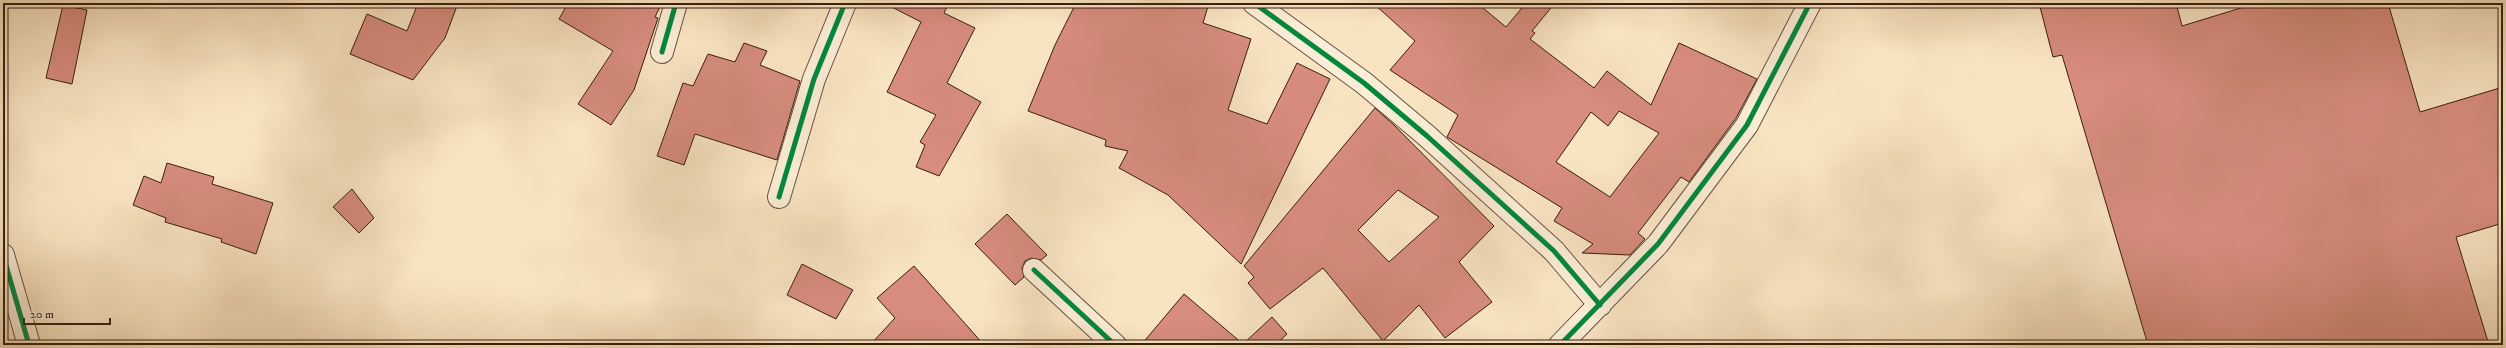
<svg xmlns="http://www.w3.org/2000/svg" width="2506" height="348" viewBox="0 0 2506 348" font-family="'IM FELL DW Pica',serif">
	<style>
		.building { fill: #d78c7e; stroke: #381e0f; fill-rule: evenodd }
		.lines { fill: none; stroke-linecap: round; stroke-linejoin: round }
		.minor-casing { stroke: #68503c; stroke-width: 24 }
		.minor { stroke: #fbedd7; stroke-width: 22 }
		.cycleway-casing { stroke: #fbedd7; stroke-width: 8 }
		.cycleway { stroke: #00873e; stroke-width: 5 }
	</style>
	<rect width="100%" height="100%" fill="#f9e4c2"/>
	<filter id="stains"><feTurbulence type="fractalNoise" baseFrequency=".005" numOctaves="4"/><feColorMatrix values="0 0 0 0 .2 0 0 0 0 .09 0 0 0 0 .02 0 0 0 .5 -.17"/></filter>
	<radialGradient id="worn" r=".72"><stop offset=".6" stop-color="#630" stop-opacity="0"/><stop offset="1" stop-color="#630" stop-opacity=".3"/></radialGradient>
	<path class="building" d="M418 3H458L445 38 413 80 350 54 367 14 407 31Z
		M568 3H662L655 17 658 18 634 90 611 125 578 104 613 51 559 19Z
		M884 3H949L944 13 975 28 947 83 981 102 939 176 916 167 925 145 920 142 936 115 887 92 921 22Z
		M1076 3H1209L1203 23 1251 39 1228 110 1267 124 1297 63 1330 79 1241 264 1168 195 1119 168 1128 151 1105 146 1106 140 1028 111 1055 45Z
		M1373 3H1477L1506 27 1526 3H1555L1532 31 1535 33 1530 39 1594 88 1607 71 1651 105 1679 43 1757 79 1736 118 1689 182 1681 177 1638 233 1645 239 1630 255 1582 253 1593 244 1554 221 1562 208 1447 137 1458 115 1390 70 1415 41ZM1619 111 1659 133 1610 197 1556 162 1591 112 1608 126Z
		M2039 3H2176L2182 26 2257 3H2388L2420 112 2503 87V223L2456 237 2489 345H2148L2062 55 2053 57Z
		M63 5 87 10 72 84 46 78Z
		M744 43 767 51 760 65 800 81 777 160 695 134 684 165 657 156 683 83 693 86 708 54 735 62Z
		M1375 108 1395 126 1494 226 1459 262 1492 302 1445 338 1419 305 1383 341 1323 268 1270 309 1248 283 1254 277 1244 266ZM1398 190 1439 217 1389 262 1358 230Z
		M167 163 214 177 212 184 273 203 256 254 221 242 222 239 165 222 166 218 133 205 144 176 161 183Z
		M352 189 374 218 359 233 333 207Z
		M1007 214 1047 255 1041 260 1031 258 1025 261 1022 268 1024 277 1015 285 975 244Z
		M802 264 853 290 836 319 787 295Z
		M914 266 984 345H870L895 318 877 298Z
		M1184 294 1243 344 1272 317 1287 334 1275 345H1141Z"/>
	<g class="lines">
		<defs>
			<path id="minor" d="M1254 3 1364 83 1427 136 1554 251 1600 305
				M662 52 676 3
				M779 197 814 79 845 3
				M3 255 29 345
				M1034 270 1115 345
				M1560 345 1658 244 1747 125 1810 3"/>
		</defs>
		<use href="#minor" class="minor-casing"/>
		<use href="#minor" class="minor"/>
		<defs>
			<path id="cycleway" d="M1254 3 1364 83 1427 136 1554 251 1600 305
				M662 52 676 3
				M779 197 814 79 845 3
				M3 255 29 345
				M1034 270 1115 345
				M1560 345 1658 244 1747 125 1810 3"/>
		</defs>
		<use href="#cycleway" class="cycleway-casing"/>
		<use href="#cycleway" class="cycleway"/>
	</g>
	<rect width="2506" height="348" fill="none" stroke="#f9e4c2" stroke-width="16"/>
	<rect x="4" y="4" width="2498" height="340" fill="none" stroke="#381e0f" stroke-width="2"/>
	<rect x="8" y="8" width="2490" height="332" fill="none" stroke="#381e0f"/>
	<path d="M24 318v6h86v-6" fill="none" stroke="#381e0f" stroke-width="2"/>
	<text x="30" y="318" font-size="12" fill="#381e0f" stroke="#fbedd7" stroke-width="3" paint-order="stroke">20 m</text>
	<rect width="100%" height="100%" filter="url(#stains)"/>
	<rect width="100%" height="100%" fill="url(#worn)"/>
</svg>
